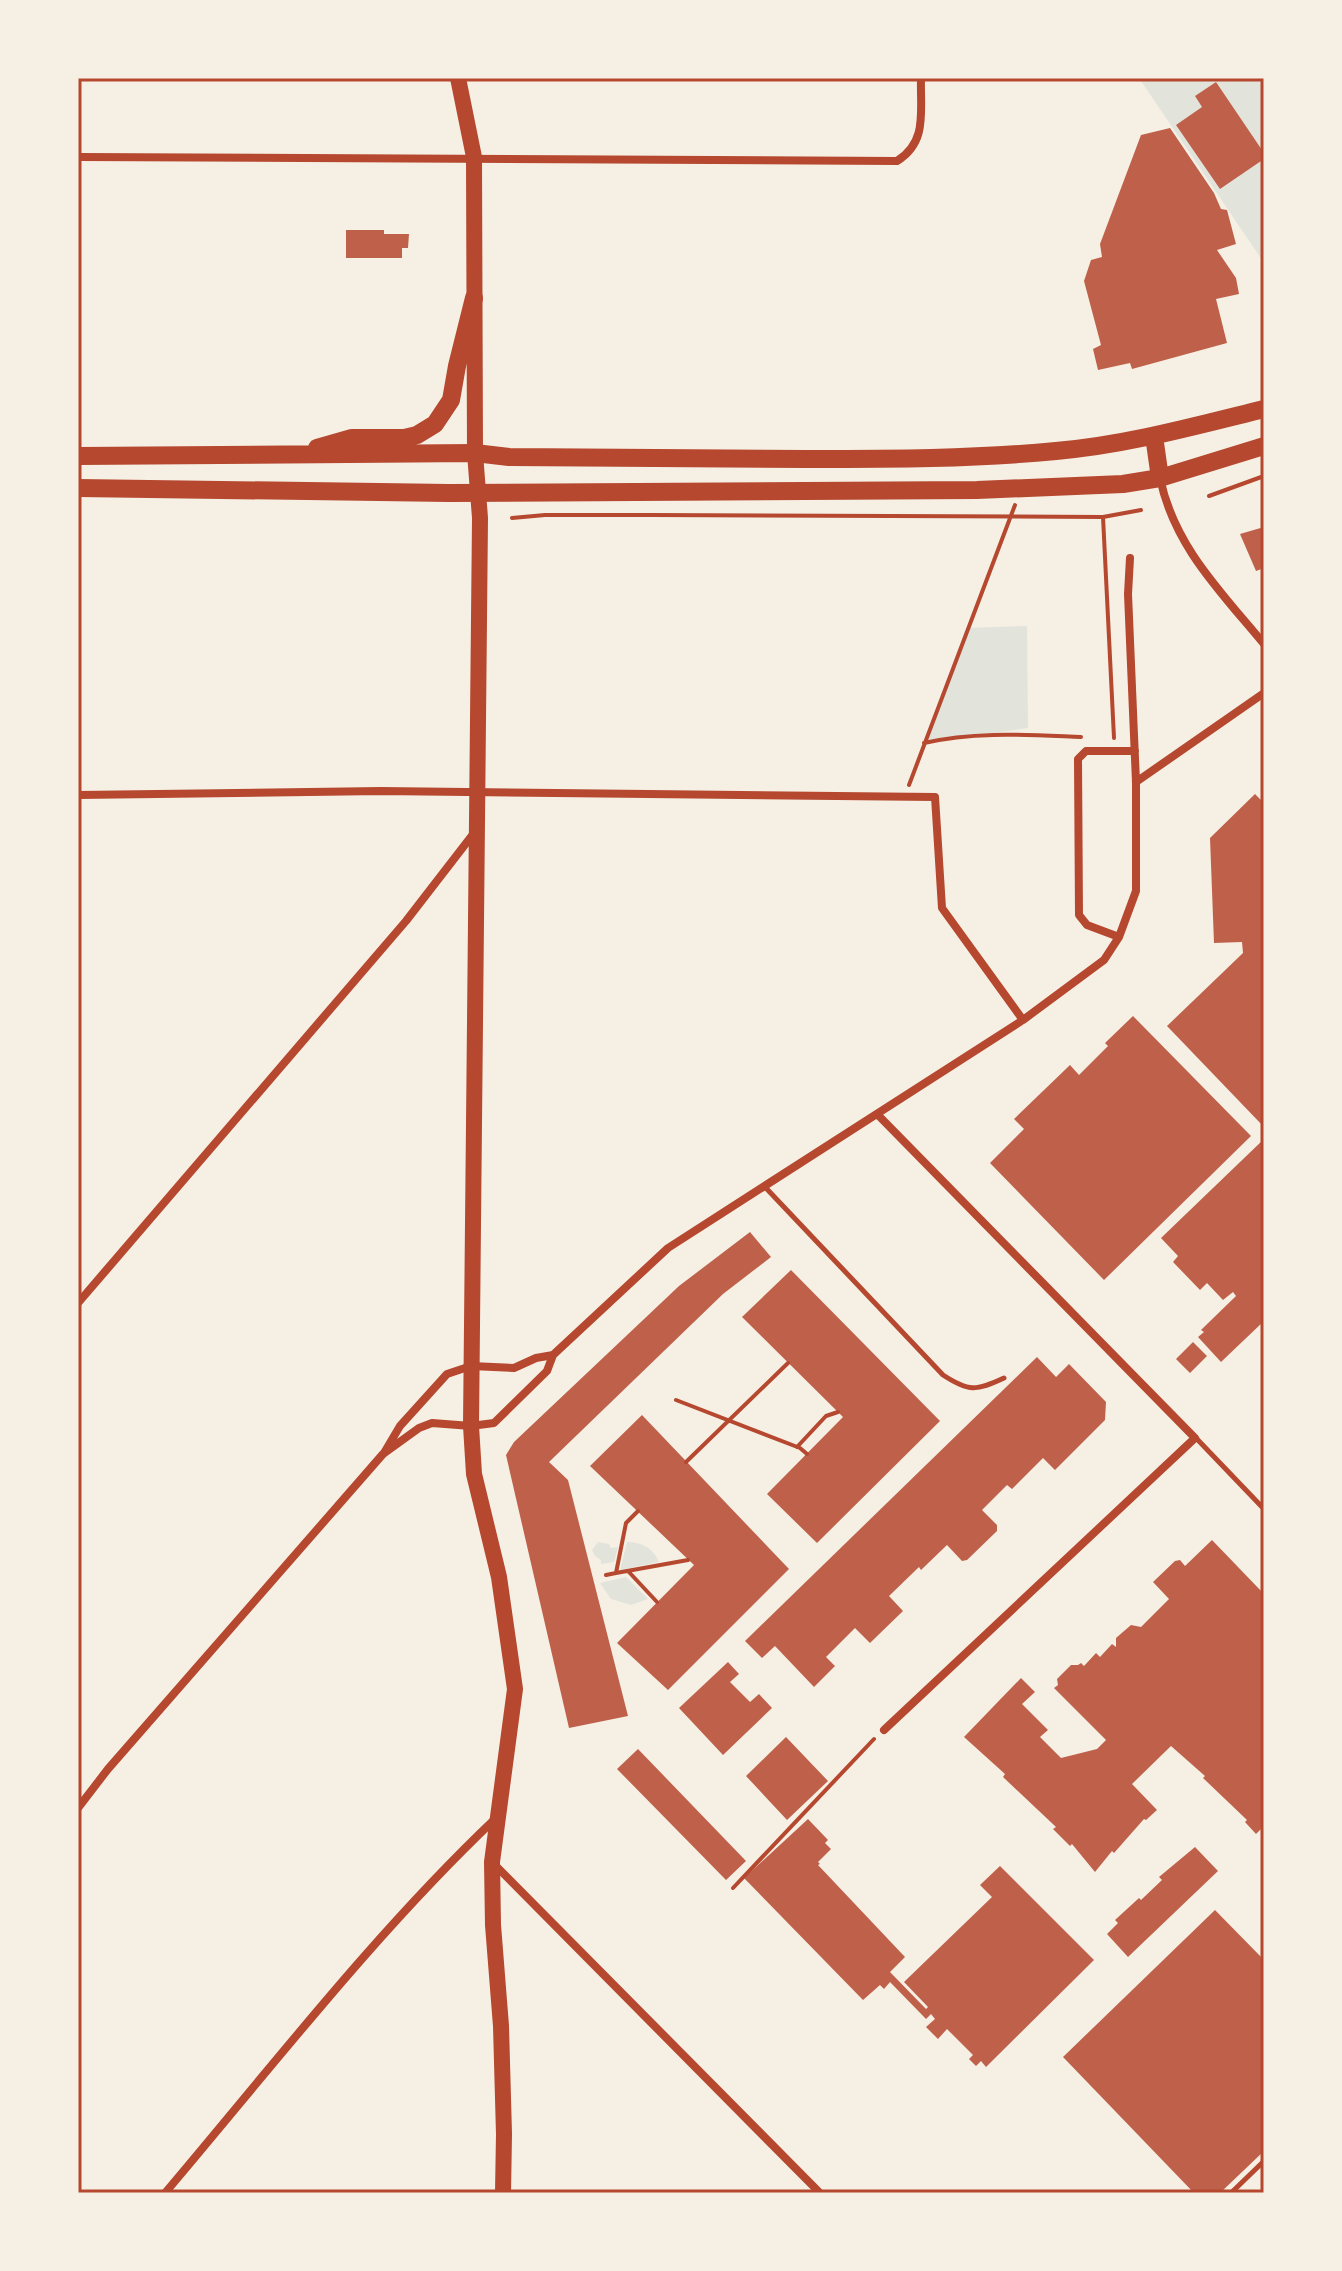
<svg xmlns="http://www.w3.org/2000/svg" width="1342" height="2271" viewBox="0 0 1342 2271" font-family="Roboto,sans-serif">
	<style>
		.green { fill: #e2e4dc }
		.building { fill: #bf614a }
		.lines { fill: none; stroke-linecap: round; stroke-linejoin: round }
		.path { stroke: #b5482f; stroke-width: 4 }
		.service { stroke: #b5482f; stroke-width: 5 }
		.minor { stroke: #b5482f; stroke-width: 8 }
		.secondary { stroke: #b5482f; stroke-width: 16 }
		.primary { stroke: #b5482f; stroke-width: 18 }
		.neatline { fill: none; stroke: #b5482f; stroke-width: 3 }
	</style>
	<rect width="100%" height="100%" fill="#f6efe4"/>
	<path class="green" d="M1139 78H1264V263Z
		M1027 626 1028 728 924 743 967 628Z
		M598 1542 609 1544 611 1548 618 1547 614 1562 601 1564V1560L595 1556 592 1550Z
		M627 1542C642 1542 653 1548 659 1562L620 1570Z
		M626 1577 648 1599 631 1605 611 1599 600 1583Z"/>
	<path class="building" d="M1216 82 1264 153V159L1220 189 1176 125 1202 107 1195 96Z
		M1170 128 1214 193 1221 209 1227 210 1236 244 1217 250 1236 278 1239 294 1216 299 1227 343 1132 369 1130 363 1098 370 1093 349 1101 345 1084 281 1091 260 1102 257 1100 244 1141 135Z
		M346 230H384V234H409L408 248H402V258H346Z
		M1264 527V568L1256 571 1240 534Z
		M1255 794 1264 803V1127L1167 1026 1243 953 1242 942 1214 943 1210 838Z
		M1133 1016 1251 1136 1104 1280 990 1163 1024 1129 1014 1119 1070 1065 1079 1075 1108 1046 1105 1043Z
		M1264 1139V1321L1221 1362 1198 1337 1204 1332 1201 1330 1236 1296 1233 1292 1223 1300 1207 1283 1200 1290 1173 1262 1178 1256 1161 1238Z
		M750 1232 771 1257 723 1294 549 1462 568 1480 628 1716 569 1728 506 1455 514 1442 679 1286Z
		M791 1270 940 1421 817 1543 767 1494 843 1417 742 1317Z
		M1193 1342 1207 1356 1190 1373 1176 1359Z
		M1037 1357 1056 1377 1069 1364 1106 1402 1105 1420 1055 1470 1043 1458 1012 1489 1007 1485 982 1510 997 1525V1531L967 1560 962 1561 947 1545 921 1570 919 1567 889 1596 903 1611 870 1643 855 1628 826 1657 835 1666 814 1687 775 1646 762 1658 745 1641Z
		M642 1415 789 1569 668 1690 617 1643 694 1565 590 1466Z
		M1212 1540 1264 1594V1826L1256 1834 1245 1822 1247 1820 1203 1778 1205 1776 1171 1746 1132 1784 1157 1810 1146 1820 1144 1819 1114 1853 1112 1851 1095 1872 1072 1844 1070 1846 1053 1829 1056 1827 1003 1777 1005 1774 964 1737 1021 1678 1035 1692 1022 1704 1048 1730 1040 1737 1061 1758 1097 1749 1106 1740 1054 1688 1058 1685 1057 1679 1071 1665H1078L1081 1663 1084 1666 1096 1653 1100 1657 1112 1644 1116 1647V1638L1131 1625 1141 1627 1169 1599 1153 1582 1175 1561 1180 1560 1185 1566Z
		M728 1662 739 1674 730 1682 750 1702 759 1694 772 1708 723 1755 679 1708Z
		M786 1737 828 1781 787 1820 746 1776Z
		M638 1749 746 1861 726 1880 617 1769Z
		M808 1819 828 1840 825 1843 831 1849 818 1862 820 1864 818 1865 905 1957 890 1972 926 2009 928 2007 904 1982 992 1897 980 1885 1000 1866 1094 1960 986 2067 981 2061 976 2066 969 2059 973 2055 947 2029 938 2039 926 2027 935 2019 931 2014 926 2019 890 1982 884 1989 880 1985 863 2000 744 1878Z
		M1195 1847 1218 1871 1128 1957 1107 1934 1118 1923 1115 1920 1139 1898 1141 1900 1162 1880 1159 1877Z
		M1215 1910 1264 1960V2151L1220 2193H1194L1063 2057Z"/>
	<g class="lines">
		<path class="path" d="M1209 496 1264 476
			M1103 517 1114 738
			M512 518 545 515H650L1103 517 1141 510
			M924 743C975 731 1029 735 1081 737
			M909 785 1015 505
			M676 1400 800 1448 807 1454
			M797 1447 826 1416 838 1412
			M686 1462 788 1363
			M628 1571 657 1602
			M616 1573 688 1560
			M606 1575 616 1573 626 1523 638 1511
			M733 1888 874 1739"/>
		<path class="service" d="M765 1187 943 1375C969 1392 976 1391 1004 1378
			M1196 1438 1264 1509
			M1231 2193 1263 2162"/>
		<path class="minor" d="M78 157 897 161C928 142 920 111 921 78
			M1160 478C1174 546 1221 592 1264 644
			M1136 782 1264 693
			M78 795 381 791 935 797 942 908 1023 1020
			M1119 937 1087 925 1079 915 1078 759 1086 751H1135
			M878 1115 1195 1438 884 1730
			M78 1303 406 921 474 833
			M384 1453 400 1426 447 1374 471 1366 514 1368 536 1358 553 1355
			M78 1808 108 1769 383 1454 419 1428 432 1423 471 1426 494 1423 547 1371 553 1355 668 1248 1023 1020 1104 960 1119 937 1136 891V782L1128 594 1130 558
			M494 1864 820 2193
			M165 2193C271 2068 376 1932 495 1819"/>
		<path class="secondary" d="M458 78 474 157 475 453 480 518 471 1426 474 1474 499 1577 515 1689 492 1862 493 1925 501 2026 504 2134 503 2193"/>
		<path class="primary" d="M1154 436 1160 478
			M317 448 352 438H404L417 435 435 424 451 400 457 366 474 298
			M78 456 475 453 509 457C608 458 707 459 807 459 890 459 973 459 1056 451 1126 445 1195 426 1264 409
			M78 488 449 493 977 490 1123 484 1160 478 1264 446"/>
	</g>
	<rect width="1342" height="2271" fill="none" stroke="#f6efe4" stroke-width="160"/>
	<rect x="80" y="80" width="1182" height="2111" class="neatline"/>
</svg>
